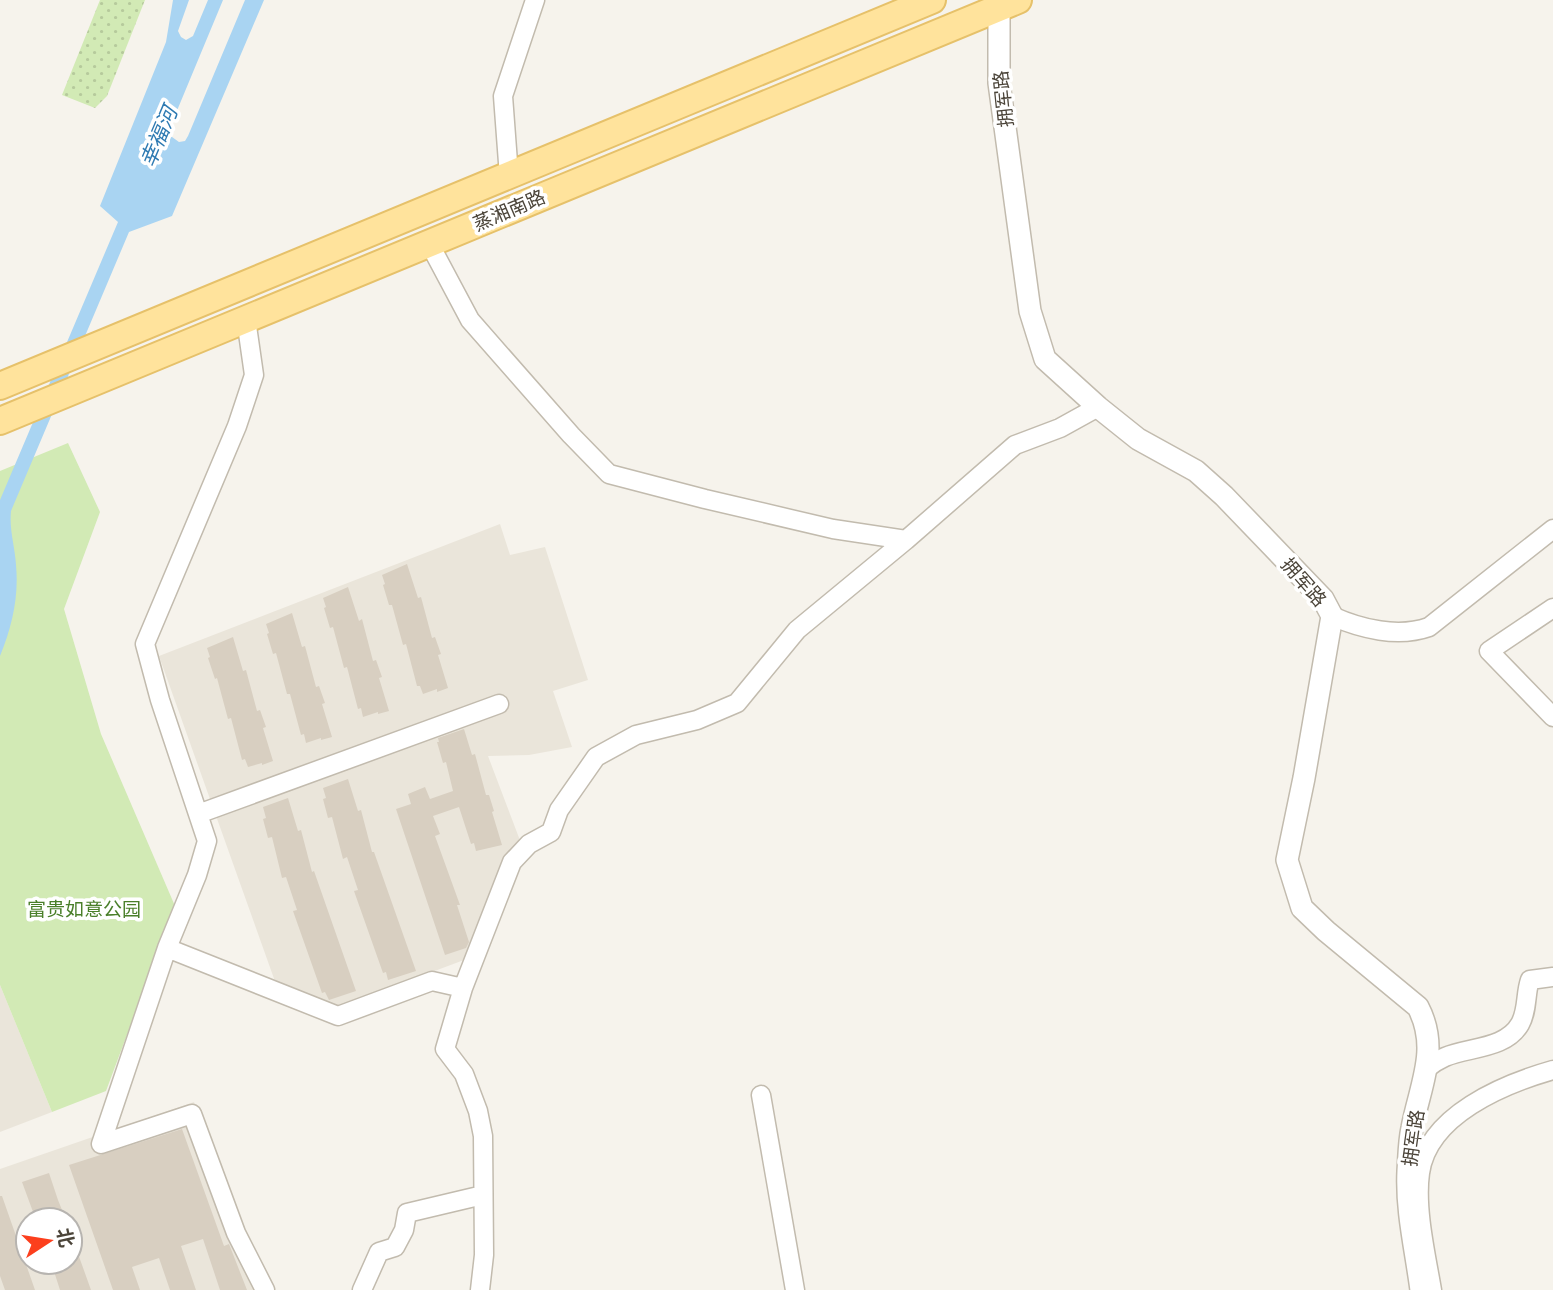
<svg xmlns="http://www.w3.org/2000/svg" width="1553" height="1290" viewBox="0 0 1553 1290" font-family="Signika,'Noto Sans SC',sans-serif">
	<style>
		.residential { fill: #eae5da; fill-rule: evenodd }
		.grass { fill: url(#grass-dots) }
		.park { fill: #d2eab5 }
		.water { fill: #a9d4f2 }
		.building { fill: #d8cfc1 }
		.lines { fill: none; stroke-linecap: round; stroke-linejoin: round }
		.minor-casing { stroke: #c2bbae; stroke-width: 21 }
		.tertiary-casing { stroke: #c2bbae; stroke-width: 24 }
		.primary-casing { stroke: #e6c16a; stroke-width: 30 }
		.minor { stroke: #fff; stroke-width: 18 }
		.tertiary { stroke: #fff; stroke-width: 21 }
		.primary { stroke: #ffe39c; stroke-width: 26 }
		.labels { text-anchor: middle; stroke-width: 7; stroke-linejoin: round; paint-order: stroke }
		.street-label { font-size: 19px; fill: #4b4439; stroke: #fff }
		.park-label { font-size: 19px; fill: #4a7f2a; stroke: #fff }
		.water-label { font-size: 21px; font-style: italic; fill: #2e7ab2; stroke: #fff }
	</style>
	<defs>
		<pattern id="grass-dots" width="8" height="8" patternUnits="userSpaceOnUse" patternTransform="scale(1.75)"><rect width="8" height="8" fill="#d2eab5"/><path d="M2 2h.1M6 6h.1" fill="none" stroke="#b6ca9c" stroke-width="1.8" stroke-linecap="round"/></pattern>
	</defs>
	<rect width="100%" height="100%" fill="#f6f3ec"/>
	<path class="residential" d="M500 524 510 555 545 547 588 680 553 691 572 747 529 755 488 756 521 843 472 957 333 1009 277 987 159 656Z
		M0 985 52 1112 0 1132Z
		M194 1102 259 1290H0V1169ZM28 1220H70V1262H28Z"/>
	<path class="grass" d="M100 0H145L107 96 95 108 62 95Z"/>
	<path class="park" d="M68 443 100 512 64 609 101 734 175 906 106 1091 52 1112 0 985V471Z"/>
	<path class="water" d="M173 0H189L178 31 181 37 186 40 193 36 208 0H223L171 125 172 137 179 142 185 141 188 136 245 0H264L172 216 129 232 11 511C9 530 15 546 16 565 19 597 12 627 0 656V500L118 222 100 206 166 42Z"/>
	<path class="building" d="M407 564 418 598 421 597 432 638 435 637 441 654 438 655 448 688 437 692V689L423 694 420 686H417L406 644 403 645 392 605H389L383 585 385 584 382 575Z
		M348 587 359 621 362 619 373 661 376 660 382 677 379 678 389 711 378 714V712L363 717 361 708 358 709 347 667 344 668 333 627 330 628 324 608 326 607 323 598Z
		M292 613 302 647 305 646 316 687 319 686 325 703 322 704 332 737 321 740V738L306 743 304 734 301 735 290 694H287L276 653 273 654 267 634 269 633 266 624Z
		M233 637 243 671 246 670 257 711 260 710 266 727 263 728 273 761 262 765V763L248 767 245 759 242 760 231 718 228 719 217 678 215 679 208 658 210 657 207 648Z
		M464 729 472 755 475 754 486 795H489L494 811 492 812 502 845 476 851 474 843 471 844 459 807 433 816 440 834 435 836 460 905H457L469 942 466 948 445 955 396 809 411 804 408 794 425 787 430 799 453 791 446 762 443 763 437 742H439L438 738Z
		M348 779 358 811 361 810 372 852H374L416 971 388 980 386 972 383 973 354 891 358 890 347 857 343 859 332 817 328 818 323 799 326 798 323 788Z
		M288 798 298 831 301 830 312 872 314 871 356 991 329 1000 325 992 322 993 293 911 297 910 286 877 282 878 272 837 268 838 263 819 266 818 263 807Z
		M182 1129 224 1246 229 1244 247 1290H220L203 1239 181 1246 196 1290H170L159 1258 132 1267 140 1290H113L69 1165Z
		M49 1173 58 1200 66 1220H36L22 1182Z
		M0 1196H2L35 1290H5L0 1276Z
		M70 1237H72L91 1290H60L51 1262H70Z"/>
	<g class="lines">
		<defs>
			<path id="minor" d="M509 176 503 96 535 0
				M429 243 470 320 571 435 609 474 705 499 833 529 906 540
				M246 319 254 375 237 426 145 644 160 700 207 841 197 875 167 948 338 1016 432 981 463 988
				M1553 608 1489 651 1553 717
				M1332 616C1361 629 1398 638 1429 627L1553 529
				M198 814 499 704
				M167 948 101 1144 192 1114 236 1233 265 1290
				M1426 1069C1432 1064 1438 1060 1445 1057 1469 1047 1506 1049 1520 1024 1528 1010 1525 994 1530 980L1553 977
				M761 1095 795 1290
				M362 1290 379 1252 395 1247 404 1230 407 1213 483 1195
				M480 1290 484 1255 483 1136 478 1111 464 1074 445 1049 463 988 512 862 529 844 551 832 559 810 596 757 636 735 697 720 737 703 797 630 906 540 1015 445 1060 428 1098 407
				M1432 1290C1426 1255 1415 1208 1420 1173 1428 1115 1504 1084 1553 1070"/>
			<path id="tertiary" d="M999 8V83L1030 311 1045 359 1098 407 1138 439 1196 471 1224 496 1323 599 1332 616 1304 778 1287 860 1302 908 1326 931 1418 1007C1440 1049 1420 1085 1412 1128 1409 1142 1409 1157 1408 1171 1406 1211 1416 1251 1421 1290"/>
			<path id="primary" d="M0 386 932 0
				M0 421 1018 0"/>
		</defs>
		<use href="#minor" class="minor-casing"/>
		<use href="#tertiary" class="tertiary-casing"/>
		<use href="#primary" class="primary-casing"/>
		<use href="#minor" class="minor"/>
		<use href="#tertiary" class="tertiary"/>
		<use href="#primary" class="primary"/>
	</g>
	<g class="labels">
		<g class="street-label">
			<text transform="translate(1003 99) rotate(-96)" y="7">拥军路</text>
			<text transform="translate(509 210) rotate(-23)" y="7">蒸湘南路</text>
			<text transform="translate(1304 582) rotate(49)" y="7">拥军路</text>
			<text transform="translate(1413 1138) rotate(-82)" y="7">拥军路</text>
		</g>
		<g class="park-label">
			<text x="84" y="916">富贵如意公园</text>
		</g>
		<g class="water-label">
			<text transform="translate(159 137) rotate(-67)" y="7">幸福河</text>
		</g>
	</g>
	<g transform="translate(49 1241) rotate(78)"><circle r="33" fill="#ffffff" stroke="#b7b4b0" stroke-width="2"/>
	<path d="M0-5L12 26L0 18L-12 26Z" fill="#fc3f1d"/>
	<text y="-10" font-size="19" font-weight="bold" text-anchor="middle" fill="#4b4439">北</text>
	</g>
</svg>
